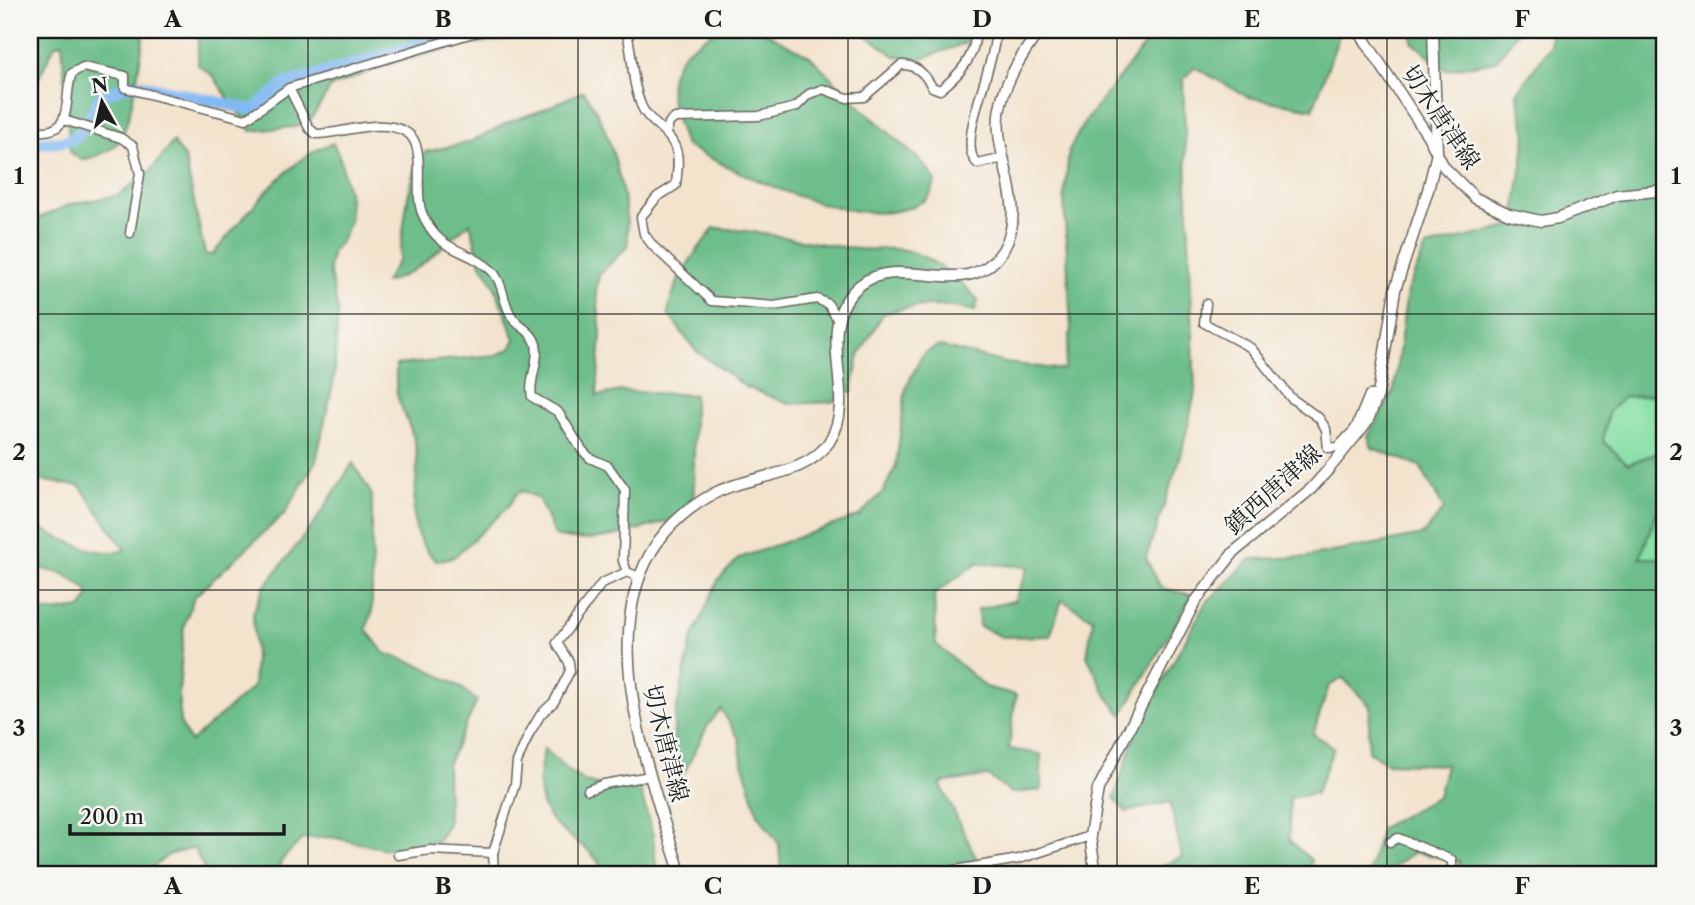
<svg xmlns="http://www.w3.org/2000/svg" width="1695" height="905" viewBox="0 0 1695 905" font-family="'Libre Caslon Text','Noto Serif JP',serif">
  <style>
    .green { fill: #87e0a5; stroke: #527e60; stroke-width: 2 }
    .forest { fill: #6dbe8a; stroke: #446d53; stroke-width: 2 }
    .lines { fill: none; stroke-linecap: round; stroke-linejoin: round }
    .river { stroke: #83b9f2; stroke-width: 12 }
    .minor-casing { stroke: #67625a; stroke-width: 11 }
    .major-casing { stroke: #67625a; stroke-width: 13 }
    .minor { stroke: #fff; stroke-width: 8 }
    .major { stroke: #fff; stroke-width: 10 }
    .grid { fill: none; stroke: #1c1c1c; stroke-width: 2; stroke-opacity: 0.55 }
    .labels { text-anchor: middle; dominant-baseline: central; stroke-width: 5; stroke-linejoin: round; paint-order: stroke }
    .street-label { font-size: 24px; fill: #1c1c1c; stroke: #f6f6f2 }
    .neatline { fill: none; stroke: #1c1c1c; stroke-width: 2.5 }
    .grid-label { font-size: 23px; text-anchor: middle; font-weight: bold; fill: #1c1c1c }
  </style>
  <rect width="100%" height="100%" fill="#f6f6f2"/>
  <filter id="ink" filterUnits="userSpaceOnUse"><feTurbulence type="fractalNoise" baseFrequency=".0143" numOctaves="2"/><feDisplacementMap in="SourceGraphic" scale="14" xChannelSelector="R" yChannelSelector="G"/><feConvolveMatrix kernelMatrix="1 2 1 2 8 2 1 2 1" color-interpolation-filters="sRGB"/></filter>
  <filter id="wash" filterUnits="userSpaceOnUse"><feTurbulence type="fractalNoise" baseFrequency=".00686" numOctaves="4" result="noise"/><feDisplacementMap in="SourceGraphic" scale="28" xChannelSelector="R" yChannelSelector="G"/><feGaussianBlur stdDeviation="1.57" result="paint"/><feColorMatrix in="noise" values="0 0 0 0 0 0 0 0 0 0 0 0 0 0 0 0 0 1.4 0 .05"/><feComposite in="paint" operator="in"/></filter>
  <g filter="url(#wash)">
    <rect width="100%" height="100%" fill="#f3e3cc"/>
    <!-- green -->
    <g class="green">
      <path d="M 1665,394 L 1665,450 L 1628,464 L 1603,442 L 1608,413 L 1623,397 Z"/>
      <path d="M 1665,507 L 1665,558 L 1639,559 L 1657,511 Z"/>
    </g>
    <!-- forest -->
    <g class="forest">
      <path d="M 30,30 L 144,30 C 142,51 131,125 119,141 C 110,153 95,157 81,160 L 70,152 L 62,43 L 55,45 L 30,95 Z"/>
      <path d="M 198,30 L 566,30 L 459,46 L 393,62 L 331,87 L 311,119 L 295,127 L 251,131 L 213,76 L 198,65 Z"/>
      <path d="M 716,30 L 761,30 L 810,56 L 857,104 L 925,165 L 935,180 C 933,197 923,203 908,208 C 849,229 738,173 685,145 C 675,116 660,84 681,57 C 689,46 705,38 716,30 Z"/>
      <path d="M 859,30 L 993,30 L 987,36 L 920,59 L 895,56 Z"/>
      <path d="M 1156,30 L 1341,30 L 1313,109 L 1248,97 L 1194,67 L 1183,80 L 1195,393 L 1182,452 L 1146,558 L 1161,588 L 1192,595 L 1122,715 L 1107,696 L 1087,656 L 1093,619 L 1062,600 L 1050,636 L 1002,637 L 979,626 L 978,609 L 1014,601 L 1029,567 L 977,563 L 934,594 L 936,644 L 986,687 L 1016,695 L 1009,749 L 1041,754 L 1041,790 L 1011,793 L 988,776 L 940,783 L 982,870 L 1018,864 L 1021,875 L 781,875 L 779,844 L 758,814 L 742,761 L 739,739 L 721,709 L 708,725 L 684,773 L 675,774 L 672,758 L 675,716 L 692,639 L 718,580 L 739,558 L 859,516 L 883,492 L 896,466 L 906,387 L 923,354 L 938,346 L 1006,363 L 1064,370 L 1071,329 L 1064,200 L 1069,150 L 1084,123 Z"/>
      <path d="M 1412,30 L 1519,30 L 1496,61 L 1446,70 L 1412,42 Z"/>
      <path d="M 1551,30 L 1665,30 L 1665,394 L 1623,397 L 1608,413 L 1603,441 L 1628,464 L 1665,450 L 1665,507 L 1657,512 L 1640,558 L 1665,558 L 1665,875 L 1460,875 L 1459,861 L 1414,852 L 1391,869 L 1390,875 L 1368,875 L 1381,828 L 1438,796 L 1446,765 L 1387,763 L 1368,751 L 1370,706 L 1343,678 L 1329,686 L 1313,734 L 1334,748 L 1316,793 L 1290,798 L 1289,840 L 1311,860 L 1309,875 L 1149,875 L 1147,872 L 1182,857 L 1170,802 L 1126,812 L 1114,798 L 1139,724 L 1205,604 L 1251,559 L 1306,557 L 1423,535 L 1444,509 L 1420,466 L 1372,448 L 1368,436 L 1394,390 L 1407,291 L 1426,247 L 1513,226 L 1526,136 L 1517,93 L 1550,46 Z"/>
      <path d="M 583,91 C 612,126 628,202 628,246 L 599,275 L 596,289 L 601,334 L 597,396 L 620,391 L 694,395 L 694,493 L 687,516 C 647,526 596,548 555,536 L 538,498 L 523,491 L 516,494 L 508,507 L 454,557 L 436,561 C 395,521 425,489 415,443 C 412,428 403,413 398,398 C 395,388 396,376 396,365 L 496,355 L 510,349 L 515,339 L 493,283 L 481,264 L 470,223 C 442,244 421,274 385,282 L 399,259 L 408,196 L 416,167 L 425,152 L 470,142 L 511,121 L 540,111 Z"/>
      <path d="M 173,142 L 185,159 L 205,254 L 212,255 C 243,219 288,157 333,143 L 340,158 L 349,196 L 350,220 L 342,240 L 332,252 L 329,269 L 338,311 L 334,379 L 316,461 L 285,513 L 194,597 L 184,626 L 179,693 L 180,722 L 190,742 L 253,687 L 255,656 L 253,613 L 264,587 L 315,522 L 353,463 L 372,495 L 372,613 L 366,629 L 384,653 L 422,666 L 459,686 L 477,701 L 447,765 L 448,823 L 437,842 L 400,852 L 331,837 L 302,839 L 282,860 L 276,875 L 207,875 L 194,848 L 168,855 L 144,875 L 30,875 L 30,609 L 52,612 L 82,608 L 88,598 L 87,590 L 64,574 L 30,566 L 30,522 C 53,536 99,559 125,550 L 80,486 L 30,479 L 30,222 L 71,204 L 119,195 L 151,170 Z"/>
      <path d="M 714,228 C 763,230 810,244 859,249 C 875,251 893,246 908,251 C 937,260 958,278 978,300 L 975,311 C 944,304 914,303 883,314 L 859,355 L 852,391 L 832,402 L 789,404 L 746,387 L 695,350 L 668,314 C 672,281 694,254 714,228 Z"/>
      <path d="M 544,749 C 586,786 582,787 639,786 L 653,836 L 657,875 L 604,875 C 599,859 591,852 577,842 C 537,814 534,796 544,749 Z"/>
    </g>
    <g class="lines">
      <!-- river -->
      <path class="river" d="M 30,142 C 79,145 79,140 101,96 L 127,85 L 142,85 L 253,110 L 285,84 L 471,30"/>
    </g>
  </g>
  <g filter="url(#ink)">
    <g class="lines">
      <defs>
        <g id="minor">
          <path d="M 626,30 C 634,55 630,78 641,105 C 648,123 668,129 675,147 C 680,158 677,173 676,185 L 657,197 L 641,217 L 644,234 L 653,246 L 712,301 L 774,306 L 817,299 L 828,304 L 837,319"/>
          <path d="M 995,30 C 999,59 953,145 978,164 L 1004,158"/>
          <path d="M 289,88 L 309,128 L 316,134 C 343,134 380,117 406,132 C 428,144 413,192 422,213 C 439,254 465,247 490,269 C 504,281 502,302 512,317 C 519,328 532,330 536,344 C 540,362 528,380 532,397 L 558,412 L 582,450 L 590,458 L 608,466 L 625,490 L 623,561 L 627,572 L 639,577"/>
          <path d="M 64,120 L 121,138 L 133,146 L 140,174 L 130,233"/>
          <path d="M 30,130 C 77,139 62,99 72,73 L 83,67 L 125,76 L 125,88 L 246,119 L 289,88 L 483,30"/>
          <path d="M 666,134 L 669,123 L 675,118 L 759,116 L 796,107 L 809,94 L 823,89 L 847,98 L 864,97 L 901,65 C 916,64 925,74 932,87 L 940,90 C 959,75 977,56 975,30"/>
          <path d="M 1206,304 L 1204,323 L 1251,348 L 1291,398 L 1319,418 L 1326,429 L 1328,448 L 1338,447 L 1355,429 L 1369,395 L 1378,395"/>
          <path d="M 588,790 L 604,784 L 650,776"/>
          <path d="M 1390,842 L 1398,838 L 1452,860 L 1452,875"/>
          <path d="M 398,855 L 430,850 L 493,853"/>
          <path d="M 494,875 L 493,853 L 515,784 L 517,762 L 529,734 L 541,714 L 554,702 L 570,671 L 569,662 L 557,643 L 602,583 L 627,572"/>
          <path d="M 945,875 L 955,870 L 1019,859 L 1090,836"/>
        </g>
        <g id="major">
          <path d="M 1358,30 L 1428,136 L 1444,167 L 1475,198 L 1509,214 L 1541,221 L 1558,218 L 1617,195 L 1665,190"/>
          <path d="M 681,875 C 644,757 569,570 715,493 C 751,474 805,478 829,442 C 861,393 809,328 860,285 C 902,251 968,305 1003,250 C 1031,204 988,151 1001,103 C 1007,77 1025,50 1040,30"/>
          <path d="M 1096,875 L 1090,836 L 1098,789 L 1195,602 L 1234,552 L 1311,489 L 1328,470 L 1367,422 L 1378,395 L 1395,290 L 1428,190 L 1437,153 L 1433,30"/>
        </g>
      </defs>
      <!-- minor casing -->
      <use href="#minor" class="minor-casing"/>
      <!-- major casing -->
      <use href="#major" class="major-casing"/>
      <!-- minor -->
      <use href="#minor" class="minor"/>
      <!-- major -->
      <use href="#major" class="major"/>
    </g>
  </g>
  <!-- grid -->
  <path class="grid" d="M 308,30 L 308,875M 578,30 L 578,875M 848,30 L 848,875M 1117,30 L 1117,875M 1387,30 L 1387,875M 30,314 L 1665,314M 30,590 L 1665,590"/>
  <g class="labels">
    <!-- street labels -->
    <g class="street-label">
      <text transform="translate(1441 117) rotate(56)">切木唐津線</text>
      <text transform="translate(1273 489) rotate(-42)">鎮西唐津線</text>
      <text transform="translate(666 743) rotate(76)">切木唐津線</text>
    </g>
  </g>
  <!-- margin -->
  <rect width="1695" height="905" fill="none" stroke="#f6f6f2" stroke-width="77"/>
  <!-- north arrow -->
  <g transform="translate(102 102) rotate(352)" stroke="#f6f6f2" stroke-width="5" paint-order="stroke">
  <path d="M0-5L12 26L0 18L-12 26Z" fill="#1c1c1c"/>
  <text y="-10" font-size="19" font-weight="bold" text-anchor="middle" fill="#1c1c1c">N</text>
  </g>
  <!-- scale -->
  <path d="M70 824v10h214v-10" fill="none" stroke="#1c1c1c" stroke-width="3.5"/>
  <text x="80" y="824" font-size="21" fill="#1c1c1c" stroke="#f6f6f2" stroke-width="5" paint-order="stroke">200 m</text>
  <rect x="38" y="38" width="1618" height="828" class="neatline"/>
  <g class="grid-label">
    <text x="173" y="27">A</text>
    <text x="443" y="27">B</text>
    <text x="713" y="27">C</text>
    <text x="982" y="27">D</text>
    <text x="1252" y="27">E</text>
    <text x="1522" y="27">F</text>
    <text x="19" y="184">1</text>
    <text x="1676" y="184">1</text>
    <text x="19" y="460">2</text>
    <text x="1676" y="460">2</text>
    <text x="19" y="736">3</text>
    <text x="1676" y="736">3</text>
    <text x="173" y="894">A</text>
    <text x="443" y="894">B</text>
    <text x="713" y="894">C</text>
    <text x="982" y="894">D</text>
    <text x="1252" y="894">E</text>
    <text x="1522" y="894">F</text>
  </g>
</svg>
